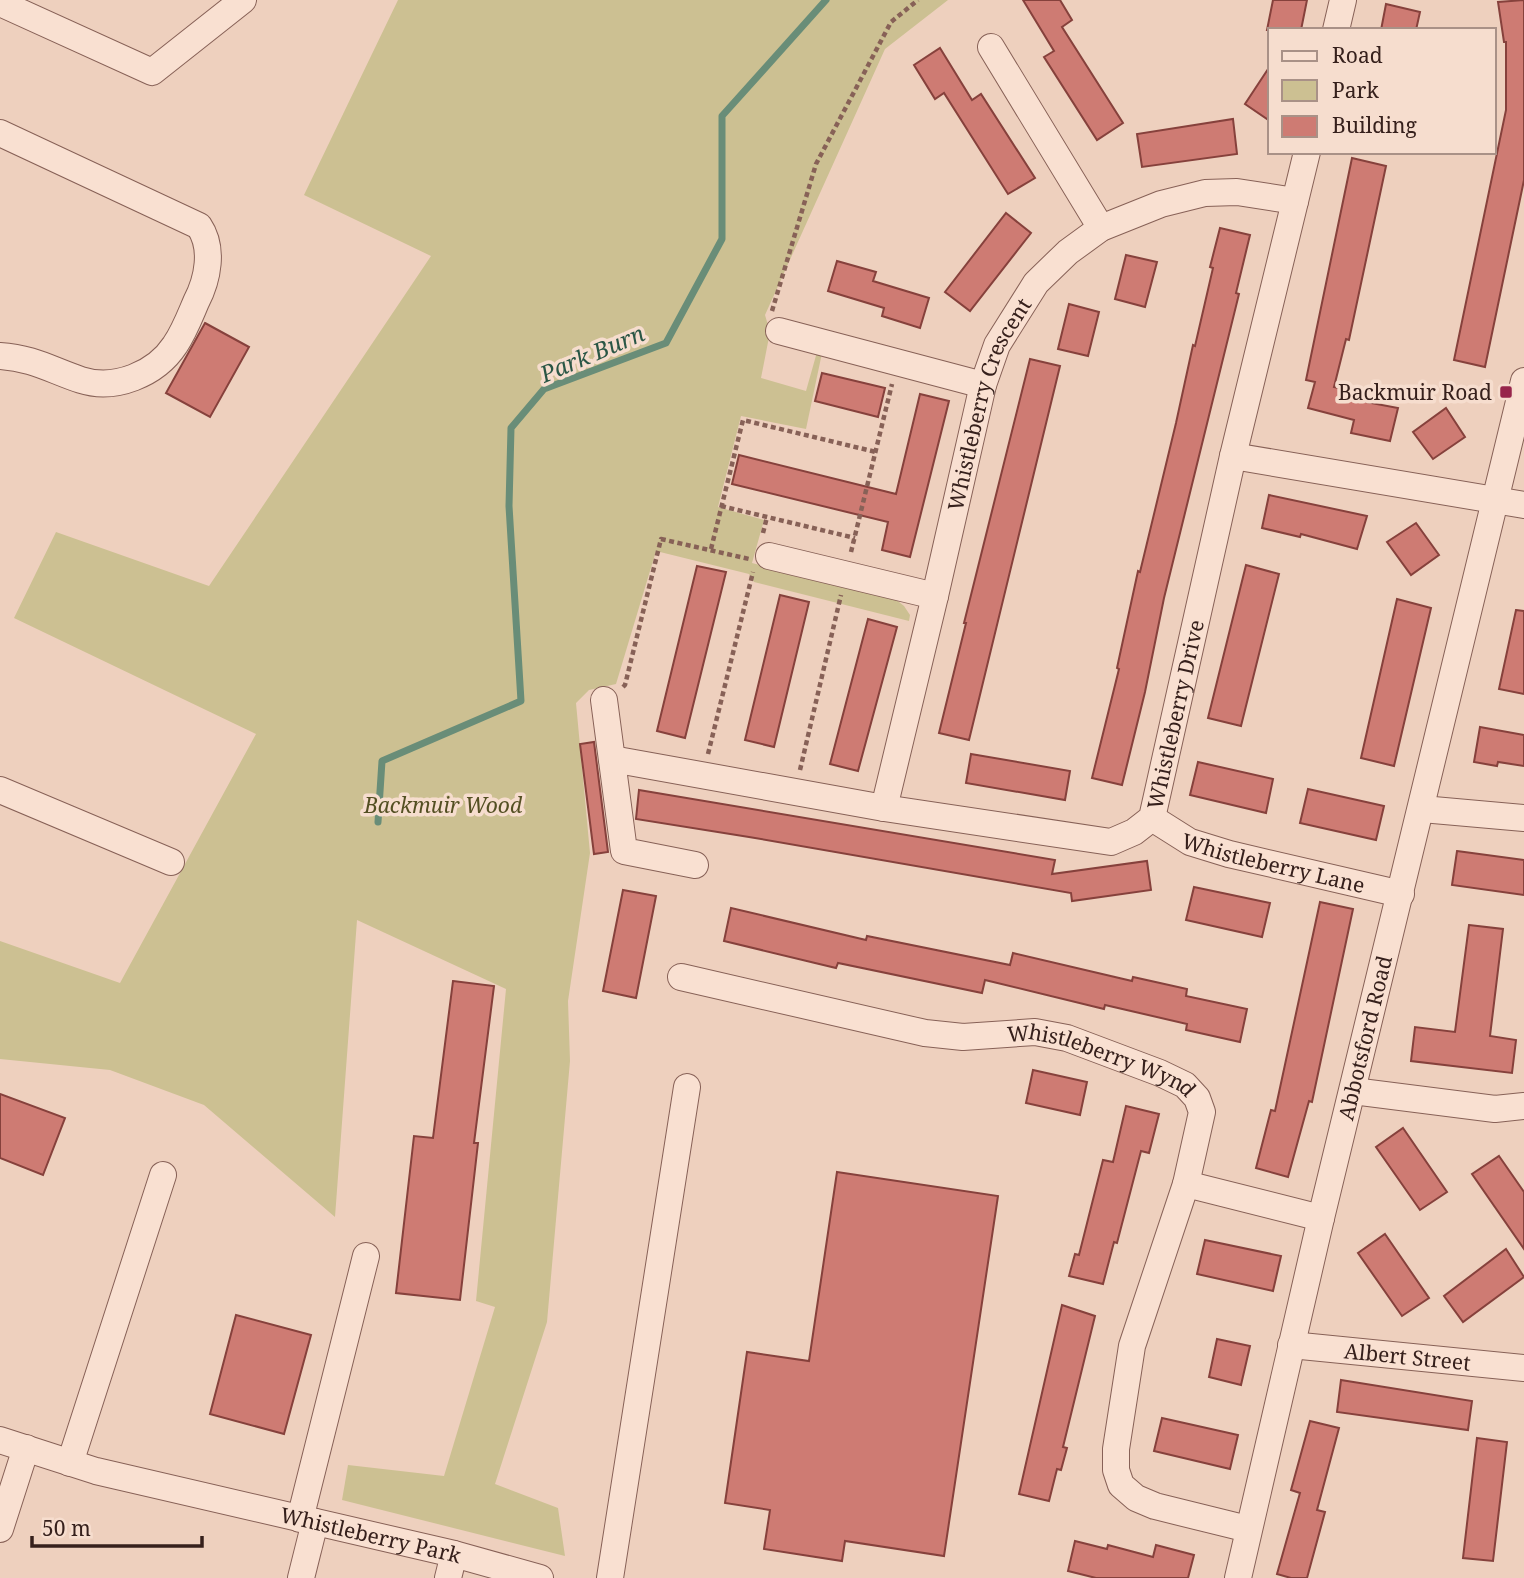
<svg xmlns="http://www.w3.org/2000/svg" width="1524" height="1578" viewBox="0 0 1524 1578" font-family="'Noto Serif',serif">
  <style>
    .green { fill: #ccc092 }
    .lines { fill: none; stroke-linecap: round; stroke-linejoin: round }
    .stream { stroke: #698d78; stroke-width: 7 }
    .building { fill: #ce7b73; stroke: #86413c; stroke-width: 2 }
    .minor-casing { stroke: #876157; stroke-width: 28 }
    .path { stroke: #876157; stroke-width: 4.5; stroke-dasharray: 5 3.5; stroke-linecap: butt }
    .minor { stroke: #f9e0d1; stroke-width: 26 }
    .poi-dot { fill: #97254b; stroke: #f6ddce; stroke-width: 2.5 }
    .labels { text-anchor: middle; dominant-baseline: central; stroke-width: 7; stroke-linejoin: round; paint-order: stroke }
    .poi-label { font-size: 21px; fill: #36201c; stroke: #f6ddce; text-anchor: end }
    .street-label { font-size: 21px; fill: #36201c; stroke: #f6ddce }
    .park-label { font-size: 21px; font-style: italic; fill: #534f22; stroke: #f6ddce }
    .water-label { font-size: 23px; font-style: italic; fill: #2a5645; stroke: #f6ddce }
  </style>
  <rect width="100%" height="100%" fill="#eed0be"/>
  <!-- green -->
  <path class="green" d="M 398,0 L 948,0 L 885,49 L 765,315 L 770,332 L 761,378 L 806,391 L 817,352 L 822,353 L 806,429 L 741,416 L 718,507 L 764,520 L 752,563 L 894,598 L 904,606 L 910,615 L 909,621 L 754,582 L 749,574 L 656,551 L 616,684 L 589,690 L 576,703 L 590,853 L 568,1001 L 570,1061 L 547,1322 L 495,1484 L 558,1508 L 565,1556 L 342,1500 L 348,1465 L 444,1476 L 495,1307 L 476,1301 L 506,989 L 357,920 L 335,1217 L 204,1105 L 110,1070 L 0,1059 L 0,941 L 120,983 L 256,734 L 14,618 L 56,532 L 209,586 L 431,256 L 304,195 Z"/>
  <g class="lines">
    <!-- stream -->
    <path class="stream" d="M 378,822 L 382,761 L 521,701 L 509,506 L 511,428 L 544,389 L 666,343 L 722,239 L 722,116 L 826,0"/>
  </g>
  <!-- building -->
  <g class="building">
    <path d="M 1023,0 L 1060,0 L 1072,20 L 1062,27 L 1123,123 L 1097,140 L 1044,57 L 1054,51 Z"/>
    <path d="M 1273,0 L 1307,0 L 1301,30 L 1267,30 Z"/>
    <path d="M 1524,0 L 1524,180 L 1485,367 L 1454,360 L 1506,110 L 1506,42 L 1504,42 L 1498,2 Z"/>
    <path d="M 1386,4 L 1420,12 L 1416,30 L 1381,30 Z"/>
    <path d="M 940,48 L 972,100 L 981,94 L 1035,178 L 1008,194 L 944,93 L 935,99 L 914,65 Z"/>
    <path d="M 1270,66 L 1270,121 L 1245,104 Z"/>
    <path d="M 1233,119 L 1237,154 L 1142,167 L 1137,134 Z"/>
    <path d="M 1352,158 L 1386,166 L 1349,340 L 1346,339 L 1334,387 L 1352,391 L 1350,399 L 1398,408 L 1390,441 L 1351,433 L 1354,420 L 1308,408 L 1315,382 L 1306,380 Z"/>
    <path d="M 1006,213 L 1031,233 L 970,311 L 945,292 Z"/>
    <path d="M 1220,228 L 1250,235 L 1236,293 L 1239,294 L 1164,598 L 1145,692 L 1122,785 L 1092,778 L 1119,669 L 1117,668 L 1138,571 L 1140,572 L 1176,423 L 1193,345 L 1195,346 L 1213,268 L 1210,267 Z"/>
    <path d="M 1126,255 L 1157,262 L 1145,307 L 1115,299 Z"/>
    <path d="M 837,261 L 876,272 L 873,281 L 929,298 L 920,328 L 882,316 L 884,308 L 828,291 Z"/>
    <path d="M 1069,304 L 1099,312 L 1088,356 L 1058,349 Z"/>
    <path d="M 205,323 L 249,347 L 210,417 L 166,393 Z"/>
    <path d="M 1030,359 L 1060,366 L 969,740 L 939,733 L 966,623 L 964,623 Z"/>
    <path d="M 822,373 L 885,388 L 878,417 L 815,401 Z"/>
    <path d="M 920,394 L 949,401 L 910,557 L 882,550 L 888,522 L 732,484 L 739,455 L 896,494 Z"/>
    <path d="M 1446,408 L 1465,437 L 1433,459 L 1413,432 Z"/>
    <path d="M 1269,495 L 1367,516 L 1357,549 L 1301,534 L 1300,537 L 1262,528 Z"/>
    <path d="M 1416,523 L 1439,555 L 1411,575 L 1387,542 Z"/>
    <path d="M 1246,565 L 1279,574 L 1241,726 L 1208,718 Z"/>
    <path d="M 697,566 L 726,572 L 685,738 L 657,731 Z"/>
    <path d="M 780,595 L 809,602 L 774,747 L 745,740 Z"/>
    <path d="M 1397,599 L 1431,608 L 1394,766 L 1361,758 Z"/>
    <path d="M 1516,610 L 1524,611 L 1524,694 L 1499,689 Z"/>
    <path d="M 868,619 L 897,627 L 858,771 L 830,764 Z"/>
    <path d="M 1480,727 L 1524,735 L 1524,766 L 1498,762 L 1497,766 L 1474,762 Z"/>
    <path d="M 594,742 L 608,852 L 594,854 L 580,744 Z"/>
    <path d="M 971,754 L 1070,771 L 1065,800 L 966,783 Z"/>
    <path d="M 1198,762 L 1273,779 L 1266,813 L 1190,795 Z"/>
    <path d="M 1308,789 L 1384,806 L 1376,840 L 1300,823 Z"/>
    <path d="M 639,790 L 1055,860 L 1052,874 L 1147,861 L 1151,890 L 1072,901 L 1071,893 L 749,837 L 636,819 Z"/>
    <path d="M 1457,851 L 1524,860 L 1524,895 L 1452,885 Z"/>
    <path d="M 1194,887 L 1270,903 L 1262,937 L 1186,920 Z"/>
    <path d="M 623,890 L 656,896 L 636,998 L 603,991 Z"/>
    <path d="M 1320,902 L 1353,909 L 1312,1102 L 1309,1101 L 1288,1177 L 1256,1168 L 1271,1110 L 1275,1111 Z"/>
    <path d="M 731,908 L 866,940 L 867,936 L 1010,965 L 1013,953 L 1132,981 L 1133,977 L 1187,989 L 1186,996 L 1247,1009 L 1240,1042 L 1186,1030 L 1187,1024 L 1105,1005 L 1104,1009 L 985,980 L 982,993 L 838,963 L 836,968 L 724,941 Z"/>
    <path d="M 1469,925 L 1503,929 L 1490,1036 L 1516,1040 L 1512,1073 L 1411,1061 L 1415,1027 L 1455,1032 Z"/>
    <path d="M 453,981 L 494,986 L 474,1143 L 478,1143 L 460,1300 L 396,1293 L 414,1136 L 433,1138 Z"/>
    <path d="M 1033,1070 L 1087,1082 L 1080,1115 L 1026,1103 Z"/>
    <path d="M 0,1094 L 65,1118 L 43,1175 L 0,1158 Z"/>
    <path d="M 1126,1106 L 1159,1114 L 1149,1153 L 1141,1151 L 1117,1243 L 1114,1242 L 1103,1284 L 1069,1276 L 1075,1254 L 1079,1255 L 1103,1160 L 1113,1162 Z"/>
    <path d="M 1403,1128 L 1447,1192 L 1420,1210 L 1376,1147 Z"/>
    <path d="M 1499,1156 L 1524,1192 L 1524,1249 L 1472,1174 Z"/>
    <path d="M 837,1172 L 998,1196 L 944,1556 L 845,1541 L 842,1561 L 764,1549 L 770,1510 L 725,1503 L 747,1352 L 809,1361 Z"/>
    <path d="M 1385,1234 L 1429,1298 L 1402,1316 L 1358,1253 Z"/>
    <path d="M 1205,1240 L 1281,1256 L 1273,1291 L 1197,1274 Z"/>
    <path d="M 1506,1249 L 1524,1277 L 1463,1322 L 1444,1296 Z"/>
    <path d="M 1062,1305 L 1095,1316 L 1063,1447 L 1067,1448 L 1061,1470 L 1057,1469 L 1049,1501 L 1019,1494 Z"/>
    <path d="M 236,1315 L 311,1335 L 284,1434 L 210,1414 Z"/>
    <path d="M 1217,1339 L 1250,1346 L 1241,1385 L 1209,1377 Z"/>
    <path d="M 1341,1380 L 1472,1401 L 1468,1430 L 1337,1412 Z"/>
    <path d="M 1162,1418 L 1238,1435 L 1230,1469 L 1154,1451 Z"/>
    <path d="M 1310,1421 L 1339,1428 L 1317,1510 L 1325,1512 L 1307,1578 L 1291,1578 L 1277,1574 L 1300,1493 L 1291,1490 Z"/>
    <path d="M 1477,1438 L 1507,1442 L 1493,1561 L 1463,1558 Z"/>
    <path d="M 1075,1541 L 1107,1549 L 1108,1545 L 1153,1557 L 1156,1545 L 1194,1555 L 1188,1578 L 1096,1578 L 1068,1571 Z"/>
  </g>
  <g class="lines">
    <defs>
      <g id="minor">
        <path d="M 0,3 L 152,72 L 243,0"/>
        <path d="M 1336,30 L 1343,0"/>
        <path d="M 991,47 L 1101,228"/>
        <path d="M 0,133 L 199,226 C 214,248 208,279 196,302 C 190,316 184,332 175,345 C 156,374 115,391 81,380 C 51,370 33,358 0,356"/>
        <path d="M 779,331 L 983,385"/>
        <path d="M 1233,456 L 1524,505"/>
        <path d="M 769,556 L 935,596"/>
        <path d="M 604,700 L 624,851 L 695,865"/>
        <path id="s1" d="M 612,759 L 884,808 L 1111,842 L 1134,832 L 1152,818 L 1233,456 L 1307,152"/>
        <path d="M 0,790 L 171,862"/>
        <path id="s2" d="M 884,808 L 935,596 L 983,385 L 997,345 L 1036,283 L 1068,252 L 1101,228 L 1161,204 L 1205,193 L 1237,192 L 1295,201"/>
        <path d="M 1422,809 L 1524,818"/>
        <path id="s3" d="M 1152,818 L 1190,842 L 1229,854 L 1401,894"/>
        <path id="s4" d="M 681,977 L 925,1033 L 963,1037 L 1035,1032 L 1067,1038 L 1160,1073 L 1185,1085 L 1197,1098 L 1202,1112 L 1186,1184 L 1132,1346 L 1116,1449 L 1116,1470 L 1121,1485 L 1136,1498 L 1155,1506 L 1248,1529"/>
        <path d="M 1353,1091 L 1495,1109 L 1524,1106"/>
        <path d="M 1186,1184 L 1321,1218"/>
        <path id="s5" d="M 1291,1345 L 1524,1368"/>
        <path id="s6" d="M 0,1440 L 96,1471 L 454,1554 L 540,1578"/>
        <path d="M 70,1463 L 163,1175"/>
        <path d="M 300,1519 L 366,1256"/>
        <path d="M 0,1529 L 26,1448"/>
        <path d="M 301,1578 L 315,1522"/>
        <path d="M 448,1578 L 454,1554"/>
        <path d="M 610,1578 L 687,1087"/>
        <path id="s7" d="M 1238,1578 L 1321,1218 L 1524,381"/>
      </g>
    </defs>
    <!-- minor casing -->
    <use href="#minor" class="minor-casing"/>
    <!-- path -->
    <g class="path">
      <path d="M 772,311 L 816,164 L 891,22 L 918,0"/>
      <path d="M 721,506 L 855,538"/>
      <path d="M 763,533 L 767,517"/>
      <path d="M 711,549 L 743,420 L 876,452"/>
      <path d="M 851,552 L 892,384"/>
      <path d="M 623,687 L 625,685 L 661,539 L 749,559"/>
      <path d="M 708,754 L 753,572"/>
      <path d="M 800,770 L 841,595"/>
    </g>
    <!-- minor -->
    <use href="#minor" class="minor"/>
  </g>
  <!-- markers -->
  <rect class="poi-dot" x="1499" y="385" width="14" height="14" rx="3.5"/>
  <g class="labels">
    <!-- poi labels -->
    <g class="poi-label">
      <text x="1492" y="392">Backmuir Road</text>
    </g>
    <!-- street labels -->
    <g class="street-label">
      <text stroke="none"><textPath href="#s2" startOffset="418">Whistleberry Crescent</textPath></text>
      <text stroke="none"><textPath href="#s1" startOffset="660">Whistleberry Drive</textPath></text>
      <text stroke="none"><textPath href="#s3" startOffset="131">Whistleberry Lane</textPath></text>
      <text stroke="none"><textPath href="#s7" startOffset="555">Abbotsford Road</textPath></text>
      <text stroke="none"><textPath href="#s4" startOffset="432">Whistleberry Wynd</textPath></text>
      <text stroke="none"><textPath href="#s5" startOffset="117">Albert Street</textPath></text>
      <text stroke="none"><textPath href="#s6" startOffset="383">Whistleberry Park</textPath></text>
    </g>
    <!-- park labels -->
    <g class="park-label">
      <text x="443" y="805">Backmuir Wood</text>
    </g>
    <!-- water labels -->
    <g class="water-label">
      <text transform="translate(592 353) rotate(-23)">Park Burn</text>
    </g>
  </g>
  <!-- legend -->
  <rect x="1268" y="28" width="228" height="126" fill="#f6ddce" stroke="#a99187" stroke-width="2"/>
  <rect x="1282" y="51" width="35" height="10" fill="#f9e0d1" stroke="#a99187" stroke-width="2"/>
  <text x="1332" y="63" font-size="21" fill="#36201c">Road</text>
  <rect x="1282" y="80" width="35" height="21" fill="#ccc092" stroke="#a99187" stroke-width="2"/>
  <text x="1332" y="98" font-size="21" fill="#36201c">Park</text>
  <rect x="1282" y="116" width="35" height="21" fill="#ce7b73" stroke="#a99187" stroke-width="2"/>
  <text x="1332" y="133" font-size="21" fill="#36201c">Building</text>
  <!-- scale -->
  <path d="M32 1536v10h170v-10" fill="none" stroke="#36201c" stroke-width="3.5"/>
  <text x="42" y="1536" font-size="21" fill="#36201c" stroke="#f6ddce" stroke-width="5" paint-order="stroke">50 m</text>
</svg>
